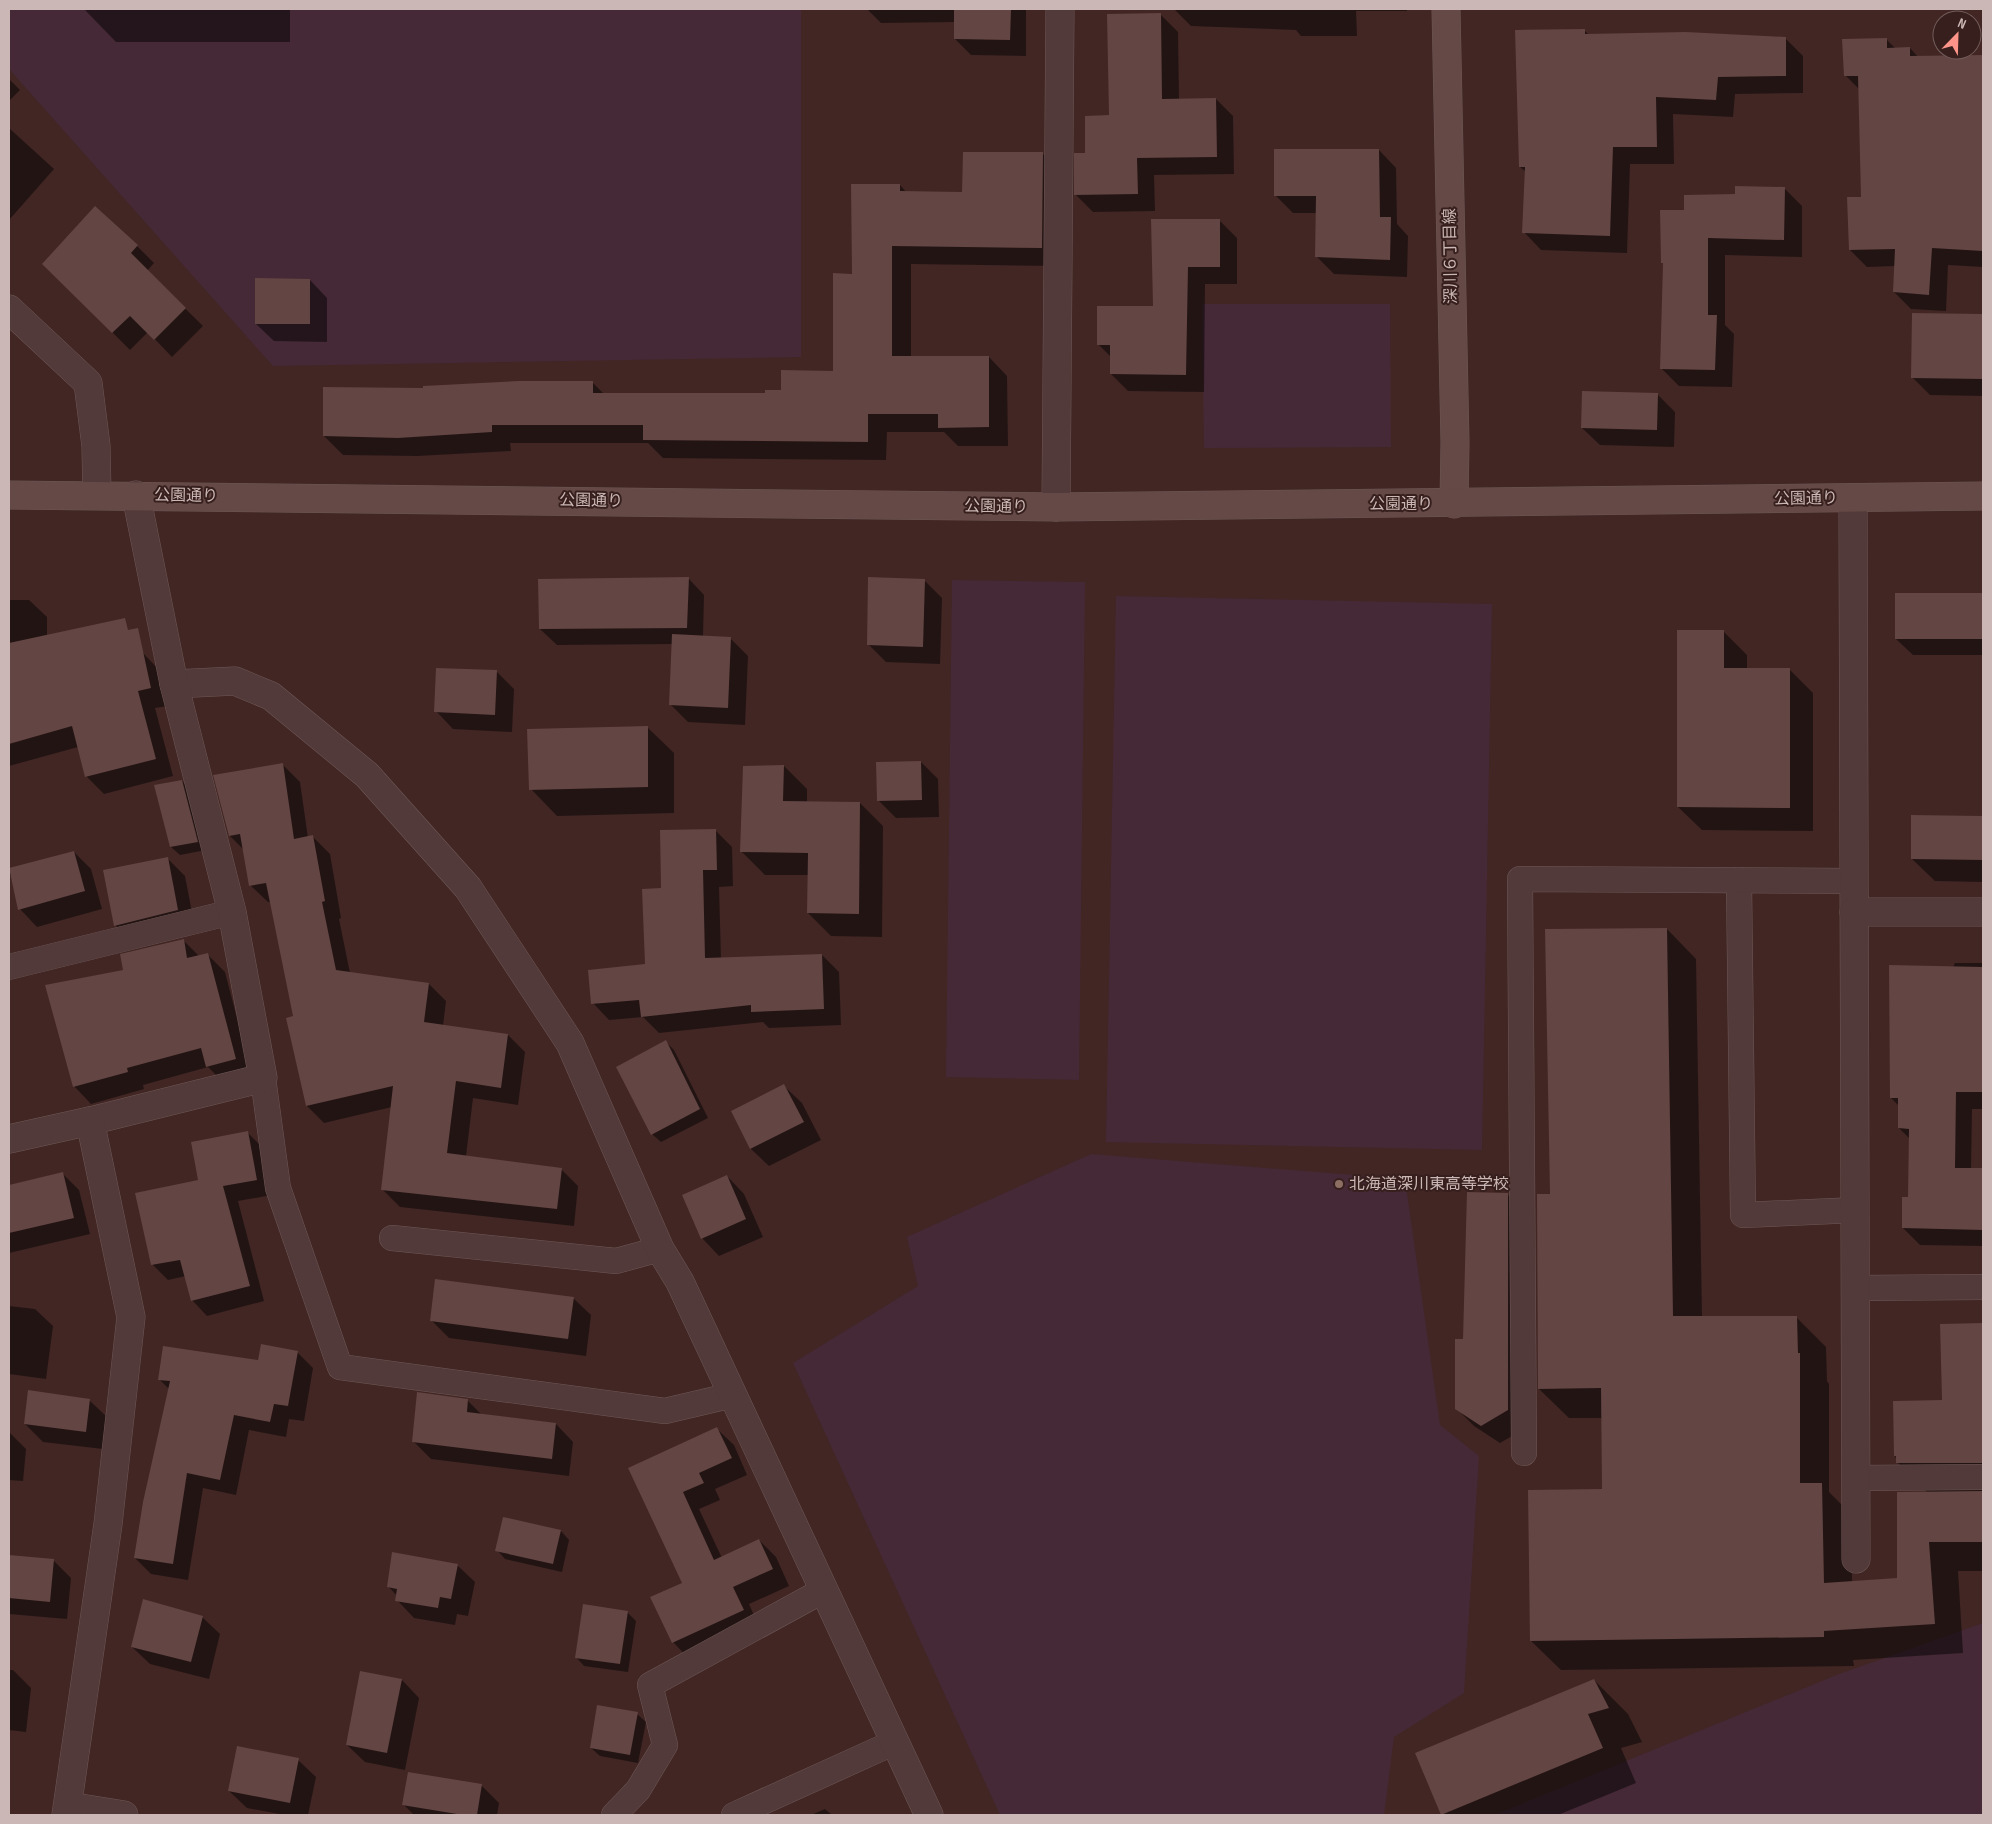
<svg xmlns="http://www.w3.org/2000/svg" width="1992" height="1824" viewBox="0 0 1992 1824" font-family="'Sofia Sans Condensed','Noto Sans JP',sans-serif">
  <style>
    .green { fill: #452936 }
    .shadow { fill: #0007 }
    .building { fill: #634543 }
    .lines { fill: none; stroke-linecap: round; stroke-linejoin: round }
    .lane-casing { stroke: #6e5856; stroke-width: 26 }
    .street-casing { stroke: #6e5856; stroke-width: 29 }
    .secondary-casing { stroke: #6e5856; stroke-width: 29 }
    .lane { stroke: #513a39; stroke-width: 25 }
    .street { stroke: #513a39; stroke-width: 28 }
    .secondary { stroke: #644946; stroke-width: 28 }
    .education-dot { fill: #8d6e63; stroke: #361f1d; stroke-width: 2 }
    .labels { text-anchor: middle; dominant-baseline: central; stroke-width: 4; stroke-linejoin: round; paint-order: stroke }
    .street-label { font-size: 16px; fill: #cbb7b5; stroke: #361f1d }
    .poi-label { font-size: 16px; fill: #cbb7b5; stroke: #361f1d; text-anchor: start }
  </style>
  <rect width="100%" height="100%" fill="#412624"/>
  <!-- green -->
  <g class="green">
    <path d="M 9,9 L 801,9 L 801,357 L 273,366 L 9,69 Z"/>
    <path d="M 1202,304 L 1390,304 L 1391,447 L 1204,448 Z"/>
    <path d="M 952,580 L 1085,582 L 1079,1080 L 946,1077 Z"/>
    <path d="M 1116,596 L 1492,604 L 1482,1150 L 1106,1142 Z"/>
    <path d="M 1091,1154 L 1405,1179 L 1440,1425 L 1479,1456 L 1464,1693 L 1394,1737 L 1384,1815 L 1000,1815 L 793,1363 L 918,1286 L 907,1237 Z"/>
    <path d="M 1983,1623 L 1983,1815 L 1494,1815 L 1839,1674 Z"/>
  </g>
  <!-- shadow -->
  <g class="shadow">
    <path d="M 84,9 L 290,9 L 290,42 L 116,42 Z"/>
    <path d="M 867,9 L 1026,9 L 1026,56 L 971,55 L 955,39 L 955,22 L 881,23 Z"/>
    <path d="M 1174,9 L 1407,9 L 1407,11 L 1356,11 L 1357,36 L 1301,36 L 1296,30 L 1191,26 Z"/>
    <path d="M 1160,14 L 1178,32 L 1179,100 L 1216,99 L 1233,116 L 1234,174 L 1154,175 L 1155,211 L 1093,212 L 1075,194 L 1087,154 L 1110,117 Z"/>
    <path d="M 1584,30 L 1589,35 L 1786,39 L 1803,56 L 1803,93 L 1735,94 L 1733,117 L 1673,114 L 1674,164 L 1630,164 L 1627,253 L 1541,250 L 1524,232 L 1526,172 L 1520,167 Z"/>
    <path d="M 1886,39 L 1896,49 L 1910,48 L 1918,57 L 1983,57 L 1983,267 L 1948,265 L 1946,311 L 1911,309 L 1894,292 L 1895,266 L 1867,267 L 1850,250 L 1862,198 L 1860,90 L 1845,75 Z"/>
    <path d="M 9,79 L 20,90 L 9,101 Z"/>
    <path d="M 9,128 L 54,169 L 9,220 Z"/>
    <path d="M 1379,150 L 1396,168 L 1397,224 L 1408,236 L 1407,277 L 1334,274 L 1316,256 L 1317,213 L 1293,213 L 1276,196 Z"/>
    <path d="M 1043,154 L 1062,173 L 1061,266 L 911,264 L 911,357 L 989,357 L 1007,376 L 1008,446 L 958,446 L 944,432 L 887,432 L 886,460 L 663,458 L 648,443 L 510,443 L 511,451 L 417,456 L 343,455 L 324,436 L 425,389 L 592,382 L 604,394 L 766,394 L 782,391 L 834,372 L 853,275 L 900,185 L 907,193 L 963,194 Z"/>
    <path d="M 1784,188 L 1802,206 L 1802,257 L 1725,255 L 1725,325 L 1734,334 L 1732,387 L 1679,386 L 1661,368 L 1664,264 L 1662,262 L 1685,212 L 1736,196 Z"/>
    <path d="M 1219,220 L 1237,238 L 1237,284 L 1205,284 L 1204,392 L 1128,391 L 1111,374 L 1111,357 L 1098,344 L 1154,307 Z"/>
    <path d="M 137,246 L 154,263 L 147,271 L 203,326 L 172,357 L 148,332 L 130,350 L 44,264 Z"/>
    <path d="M 310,280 L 327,298 L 327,342 L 274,341 L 256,324 Z"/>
    <path d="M 1913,314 L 1983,315 L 1983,396 L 1930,395 L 1912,377 Z"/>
    <path d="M 1657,394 L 1675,412 L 1674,447 L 1600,445 L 1582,428 Z"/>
    <path d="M 688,578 L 704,595 L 703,637 L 730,638 L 748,656 L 745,725 L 688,722 L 671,705 L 673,644 L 557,645 L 540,629 Z"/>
    <path d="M 924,580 L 942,598 L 940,664 L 886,662 L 868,644 Z"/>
    <path d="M 1896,594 L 1983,594 L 1983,655 L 1913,655 L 1896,639 Z"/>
    <path d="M 9,600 L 29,600 L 47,617 L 47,664 L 9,664 Z"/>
    <path d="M 1723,631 L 1747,655 L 1747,670 L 1790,670 L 1813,693 L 1813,831 L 1702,830 L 1678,807 Z"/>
    <path d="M 143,653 L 160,671 L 168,706 L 155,708 L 173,776 L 104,794 L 86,776 L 78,747 L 9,766 L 9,692 Z"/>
    <path d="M 496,671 L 514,689 L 512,732 L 453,729 L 436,711 Z"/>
    <path d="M 647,727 L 674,753 L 674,813 L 557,816 L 531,789 Z"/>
    <path d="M 921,762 L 938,779 L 939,817 L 896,818 L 878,800 Z"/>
    <path d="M 283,765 L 300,782 L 308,838 L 313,837 L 330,854 L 341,918 L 339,919 L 350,973 L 429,984 L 446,1001 L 443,1026 L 508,1035 L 525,1052 L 518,1105 L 473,1098 L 466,1156 L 561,1169 L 578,1186 L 574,1226 L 400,1207 L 382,1189 L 392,1107 L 324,1123 L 307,1106 L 287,1019 L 294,1017 L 271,902 L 268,902 L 250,885 L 244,850 L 230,836 L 215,776 Z"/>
    <path d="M 784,766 L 807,789 L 807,802 L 860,803 L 883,826 L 882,937 L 831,936 L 808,913 L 809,875 L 765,875 L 742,852 Z"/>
    <path d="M 182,781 L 190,790 L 206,850 L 180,855 L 171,847 Z"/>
    <path d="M 1912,816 L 1983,817 L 1983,882 L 1935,881 L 1912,859 Z"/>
    <path d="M 715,830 L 732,847 L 733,886 L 719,887 L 721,959 L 822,955 L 839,972 L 841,1025 L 769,1028 L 763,1022 L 659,1033 L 643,1017 L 609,1020 L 593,1003 L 646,965 L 663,889 Z"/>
    <path d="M 74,852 L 91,869 L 102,909 L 37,927 L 20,909 L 9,870 Z"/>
    <path d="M 168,859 L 185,876 L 195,928 L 133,943 L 116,926 Z"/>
    <path d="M 1667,929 L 1696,959 L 1702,1317 L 1796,1317 L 1826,1347 L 1827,1381 L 1829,1384 L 1829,1492 L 1851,1514 L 1852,1582 L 1898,1579 L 1928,1493 L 1898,1463 L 1895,1456 L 1943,1401 L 1941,1326 L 1983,1324 L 1983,1571 L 1958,1571 L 1963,1653 L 1853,1660 L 1854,1666 L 1561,1670 L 1531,1641 L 1604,1490 L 1603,1418 L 1569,1418 L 1539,1389 L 1551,1195 Z"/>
    <path d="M 183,940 L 199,956 L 207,954 L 225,972 L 252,1076 L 224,1083 L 208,1067 L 143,1085 L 144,1089 L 91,1104 L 74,1086 Z"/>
    <path d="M 1955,963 L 1983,963 L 1983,1109 L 1972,1109 L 1971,1169 L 1983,1169 L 1983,1246 L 1920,1245 L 1903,1228 L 1909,1198 L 1910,1139 L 1899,1128 L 1899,1106 L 1891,1098 Z"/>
    <path d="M 666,1042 L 674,1050 L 708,1118 L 661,1142 L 652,1134 Z"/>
    <path d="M 784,1086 L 802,1103 L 821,1140 L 769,1166 L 751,1149 L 732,1111 Z"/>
    <path d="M 248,1133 L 263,1148 L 272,1195 L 238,1201 L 264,1301 L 207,1316 L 192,1300 L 186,1276 L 168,1280 L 153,1265 L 200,1181 Z"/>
    <path d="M 63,1174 L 79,1190 L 90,1234 L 9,1253 L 9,1187 Z"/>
    <path d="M 727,1176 L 744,1194 L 763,1237 L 719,1256 L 702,1238 Z"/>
    <path d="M 1507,1194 L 1525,1212 L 1526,1428 L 1500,1443 L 1474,1426 L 1456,1408 L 1464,1340 Z"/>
    <path d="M 573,1298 L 591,1315 L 586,1356 L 449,1338 L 431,1320 Z"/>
    <path d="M 9,1306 L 35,1309 L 53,1326 L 46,1379 L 9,1374 Z"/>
    <path d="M 297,1352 L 313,1368 L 304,1421 L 289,1419 L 286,1437 L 249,1430 L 236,1495 L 203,1488 L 188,1580 L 151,1574 L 135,1558 L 169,1389 L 159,1379 L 260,1362 Z"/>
    <path d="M 89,1400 L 107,1417 L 103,1449 L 43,1442 L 25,1424 Z"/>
    <path d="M 467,1400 L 482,1415 L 556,1424 L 573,1442 L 569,1476 L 431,1459 L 413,1441 Z"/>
    <path d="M 717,1429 L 734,1445 L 747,1475 L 715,1489 L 720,1500 L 699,1509 L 722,1558 L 759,1540 L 776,1557 L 789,1586 L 749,1604 L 759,1627 L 689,1659 L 673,1642 L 683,1584 L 630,1468 Z"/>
    <path d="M 9,1432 L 26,1449 L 23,1481 L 9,1480 Z"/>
    <path d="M 561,1531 L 569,1540 L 562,1572 L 505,1559 L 497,1550 Z"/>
    <path d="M 9,1556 L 53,1560 L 71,1578 L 67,1619 L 9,1614 Z"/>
    <path d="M 457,1565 L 475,1582 L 468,1616 L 457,1614 L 455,1625 L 414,1618 L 397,1600 L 397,1596 L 388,1586 Z"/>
    <path d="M 627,1612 L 636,1621 L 628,1672 L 584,1666 L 576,1657 Z"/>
    <path d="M 202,1617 L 220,1634 L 209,1679 L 150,1664 L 132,1647 Z"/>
    <path d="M 9,1670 L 13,1670 L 31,1688 L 26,1732 L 9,1730 Z"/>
    <path d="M 402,1680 L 419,1698 L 405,1770 L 365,1762 L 347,1745 Z"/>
    <path d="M 1594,1680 L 1628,1714 L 1642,1742 L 1621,1748 L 1636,1783 L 1558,1815 L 1442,1815 L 1417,1753 Z"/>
    <path d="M 637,1714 L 646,1722 L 638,1763 L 600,1756 L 591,1748 Z"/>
    <path d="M 298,1760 L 316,1777 L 308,1815 L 285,1815 L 247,1808 L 229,1791 Z"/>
    <path d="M 482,1786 L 499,1803 L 497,1815 L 414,1815 L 404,1805 Z"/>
    <path d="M 825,1809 L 832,1815 L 811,1815 Z"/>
  </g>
  <!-- building -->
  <g class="building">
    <path d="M 954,9 L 1011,9 L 1010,40 L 954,39 Z"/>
    <path d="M 1161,13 L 1162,99 L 1216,98 L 1217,157 L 1137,158 L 1138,194 L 1074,195 L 1074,153 L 1085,153 L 1085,116 L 1109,115 L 1107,14 Z"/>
    <path d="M 1585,29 L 1585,34 L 1686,32 L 1786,37 L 1786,76 L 1718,77 L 1716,100 L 1656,97 L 1657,147 L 1613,147 L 1610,236 L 1522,233 L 1525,167 L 1519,167 L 1515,30 Z"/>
    <path d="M 1887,38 L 1887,48 L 1910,47 L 1910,56 L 1983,55 L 1983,251 L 1932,248 L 1929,295 L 1893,292 L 1895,249 L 1849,250 L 1847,197 L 1861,197 L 1858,76 L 1844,76 L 1842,39 Z"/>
    <path d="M 1274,149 L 1379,149 L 1380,217 L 1391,217 L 1390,260 L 1315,257 L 1316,196 L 1274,196 Z"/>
    <path d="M 963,152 L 1043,152 L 1042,248 L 892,246 L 892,356 L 989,356 L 989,427 L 938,428 L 938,414 L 868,414 L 868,442 L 643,440 L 643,425 L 492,425 L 492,432 L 398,438 L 323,436 L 323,387 L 423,388 L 423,386 L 519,381 L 593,381 L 593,393 L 765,393 L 765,390 L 781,390 L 781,370 L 833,371 L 833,273 L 852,274 L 851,184 L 900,184 L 900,191 L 962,192 Z"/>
    <path d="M 1735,186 L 1785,187 L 1784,240 L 1708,238 L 1708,315 L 1717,315 L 1715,370 L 1660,369 L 1663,263 L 1661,263 L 1660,210 L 1684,210 L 1684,195 L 1735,194 Z"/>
    <path d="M 95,206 L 138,245 L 131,253 L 186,308 L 154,340 L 130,316 L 112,333 L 42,264 Z"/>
    <path d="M 1151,219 L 1220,219 L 1220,267 L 1188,267 L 1186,375 L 1110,374 L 1110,345 L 1097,345 L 1097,306 L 1153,306 Z"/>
    <path d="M 255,278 L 310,279 L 310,324 L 255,324 Z"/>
    <path d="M 1912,313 L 1983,314 L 1983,379 L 1911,378 Z"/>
    <path d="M 1582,391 L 1658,393 L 1657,430 L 1581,428 Z"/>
    <path d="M 689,577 L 687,628 L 539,629 L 538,579 Z"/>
    <path d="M 868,577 L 925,579 L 923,647 L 867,645 Z"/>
    <rect x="1895" y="593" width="88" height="46"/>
    <path d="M 125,618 L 128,630 L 138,628 L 151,688 L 138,691 L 156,759 L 85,777 L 72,726 L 9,744 L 9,643 Z"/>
    <path d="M 1677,630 L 1724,630 L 1724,668 L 1790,668 L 1790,808 L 1677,807 Z"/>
    <path d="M 672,634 L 731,637 L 728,708 L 669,705 Z"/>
    <path d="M 436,668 L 497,670 L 495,715 L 434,712 Z"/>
    <path d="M 648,726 L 648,787 L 529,790 L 527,729 Z"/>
    <path d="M 921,761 L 922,800 L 877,801 L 876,762 Z"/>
    <path d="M 283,763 L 294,839 L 313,835 L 325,901 L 322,902 L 336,970 L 429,983 L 424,1022 L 508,1034 L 501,1088 L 456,1081 L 447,1153 L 562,1168 L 557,1209 L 381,1190 L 393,1086 L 306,1106 L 286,1018 L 293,1016 L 266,883 L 249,886 L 240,834 L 229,836 L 213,775 Z"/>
    <path d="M 784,765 L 783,801 L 860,802 L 859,914 L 807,913 L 808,853 L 740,852 L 743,766 Z"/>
    <path d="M 182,780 L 198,842 L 170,847 L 154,785 Z"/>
    <path d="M 1911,815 L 1983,816 L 1983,860 L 1911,859 Z"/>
    <path d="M 716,829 L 717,870 L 703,870 L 705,958 L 822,954 L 824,1009 L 751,1012 L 751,1005 L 641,1017 L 639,1000 L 591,1004 L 588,970 L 645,964 L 642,889 L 661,888 L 660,830 Z"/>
    <path d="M 74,851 L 85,891 L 18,910 L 9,868 Z"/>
    <path d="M 168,857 L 178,910 L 114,926 L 103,870 Z"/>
    <path d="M 1667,928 L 1673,1316 L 1797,1316 L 1798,1353 L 1800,1353 L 1800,1483 L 1822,1483 L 1824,1583 L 1897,1578 L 1897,1492 L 1983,1491 L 1983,1542 L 1929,1542 L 1935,1624 L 1824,1631 L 1824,1637 L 1530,1641 L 1528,1490 L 1602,1489 L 1601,1388 L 1538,1389 L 1537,1194 L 1550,1194 L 1545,929 Z"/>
    <path d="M 184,939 L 187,958 L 208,953 L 236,1059 L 206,1067 L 201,1048 L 127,1068 L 128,1072 L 73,1087 L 45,985 L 123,970 L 120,954 Z"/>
    <path d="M 1889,965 L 1983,967 L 1983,1092 L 1956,1092 L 1955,1168 L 1983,1168 L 1983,1230 L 1902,1228 L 1902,1197 L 1908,1197 L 1909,1129 L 1898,1128 L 1898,1098 L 1890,1098 Z"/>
    <path d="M 666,1040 L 700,1109 L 651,1135 L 616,1067 Z"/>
    <path d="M 784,1084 L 804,1122 L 750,1149 L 731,1111 Z"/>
    <path d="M 248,1131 L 257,1180 L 223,1186 L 250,1286 L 191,1301 L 180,1260 L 151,1265 L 135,1193 L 198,1180 L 191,1142 Z"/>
    <path d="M 63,1172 L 74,1218 L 9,1233 L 9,1185 Z"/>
    <path d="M 727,1175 L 746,1219 L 701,1239 L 682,1195 Z"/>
    <path d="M 1467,1192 L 1508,1193 L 1508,1410 L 1481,1426 L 1455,1409 L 1455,1339 L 1463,1339 Z"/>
    <path d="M 435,1279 L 574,1297 L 568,1339 L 430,1321 Z"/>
    <path d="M 1983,1323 L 1983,1463 L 1896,1463 L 1896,1456 L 1894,1456 L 1893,1401 L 1942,1400 L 1940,1324 Z"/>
    <path d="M 261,1344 L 298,1351 L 288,1406 L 274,1404 L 270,1422 L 234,1415 L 220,1480 L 187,1473 L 173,1564 L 134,1558 L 143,1502 L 170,1381 L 158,1380 L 163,1346 L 258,1360 Z"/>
    <path d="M 28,1390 L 90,1399 L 86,1432 L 24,1424 Z"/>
    <path d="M 417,1392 L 468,1399 L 467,1412 L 556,1423 L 552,1459 L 412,1442 Z"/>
    <path d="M 717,1427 L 732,1458 L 699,1473 L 704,1483 L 683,1492 L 714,1560 L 759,1539 L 773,1569 L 733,1587 L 744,1610 L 672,1643 L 650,1597 L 682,1583 L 628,1468 Z"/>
    <path d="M 503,1517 L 561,1530 L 553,1564 L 495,1551 Z"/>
    <path d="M 392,1552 L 458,1564 L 451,1599 L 440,1597 L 438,1608 L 395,1601 L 397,1589 L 387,1587 Z"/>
    <path d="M 9,1555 L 54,1559 L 50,1602 L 9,1598 Z"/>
    <path d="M 143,1599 L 203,1616 L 191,1662 L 131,1647 Z"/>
    <path d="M 583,1604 L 628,1611 L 620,1664 L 575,1658 Z"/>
    <path d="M 360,1671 L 402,1679 L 387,1753 L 346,1745 Z"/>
    <path d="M 1594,1679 L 1609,1708 L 1588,1714 L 1603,1748 L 1441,1815 L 1415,1753 Z"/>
    <path d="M 597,1705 L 638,1712 L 630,1755 L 590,1748 Z"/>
    <path d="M 237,1746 L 299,1758 L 290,1803 L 228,1791 Z"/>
    <path d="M 408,1772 L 482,1784 L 477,1815 L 463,1815 L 402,1805 Z"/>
  </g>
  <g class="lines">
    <defs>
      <g id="lane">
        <path d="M 1739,880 L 1743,1215 L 1856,1210"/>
        <path d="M 9,967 L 232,912"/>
        <path d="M 263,1078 L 278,1188 L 340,1367 L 665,1411 L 733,1395"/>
        <path d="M 392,1238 L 616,1261 L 660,1249"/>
        <path d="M 1856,1288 L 1983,1287"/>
        <path d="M 1524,1453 L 1520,879 L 1854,881"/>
        <path d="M 1856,1478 L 1983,1477"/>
        <path d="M 614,1815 L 638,1790 L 665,1745 L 650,1685 L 824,1590"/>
        <path d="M 734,1815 L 895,1742"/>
      </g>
      <g id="street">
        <path d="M 9,309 L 88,383 L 96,446 L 97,495"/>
        <path d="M 1853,498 L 1856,1559"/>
        <path d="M 1056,507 L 1060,9"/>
        <path d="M 174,684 L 235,681 L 271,696 L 367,775 L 468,888 L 570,1043 L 660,1249 L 680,1282 L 929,1815"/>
        <path d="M 1854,912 L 1983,912"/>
        <path d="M 9,1139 L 90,1121 L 263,1078 L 232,912 L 174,684 L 136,495"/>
        <path d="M 68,1806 L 124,1815"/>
        <path d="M 66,1815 L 108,1524 L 131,1317 L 90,1121"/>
      </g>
      <g id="secondary">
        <path d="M 1446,9 L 1455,442 L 1454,504"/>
        <path d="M 9,495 L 1056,507 L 1983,496"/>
      </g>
    </defs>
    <!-- lane casing -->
    <use href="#lane" class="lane-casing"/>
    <!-- street casing -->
    <use href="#street" class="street-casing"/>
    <!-- secondary casing -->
    <use href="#secondary" class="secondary-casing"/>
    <!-- lane -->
    <use href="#lane" class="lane"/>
    <!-- street -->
    <use href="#street" class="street"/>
    <!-- secondary -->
    <use href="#secondary" class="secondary"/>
  </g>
  <!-- markers -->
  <circle class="education-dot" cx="1339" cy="1184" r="5"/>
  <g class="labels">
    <!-- street labels -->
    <g class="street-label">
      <text transform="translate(1451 256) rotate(-91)">深川６丁目線</text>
      <text transform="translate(186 496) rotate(1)">公園通り</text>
      <text transform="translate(1806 499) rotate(-1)">公園通り</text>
      <text transform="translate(591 501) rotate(1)">公園通り</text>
      <text x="1401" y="504">公園通り</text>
      <text transform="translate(996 507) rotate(1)">公園通り</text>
    </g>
    <!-- poi labels -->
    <g class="poi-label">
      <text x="1349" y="1184">北海道深川東高等学校</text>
    </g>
  </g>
  <!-- border -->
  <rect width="1992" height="1824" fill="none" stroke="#cbb7b5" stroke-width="20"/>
  <!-- north arrow -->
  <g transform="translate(1957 35) rotate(23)"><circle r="24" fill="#361f1d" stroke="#725c5a"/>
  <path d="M0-4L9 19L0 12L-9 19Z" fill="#fc9489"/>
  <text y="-8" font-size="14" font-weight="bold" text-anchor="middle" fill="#cbb7b5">N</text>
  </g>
</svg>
